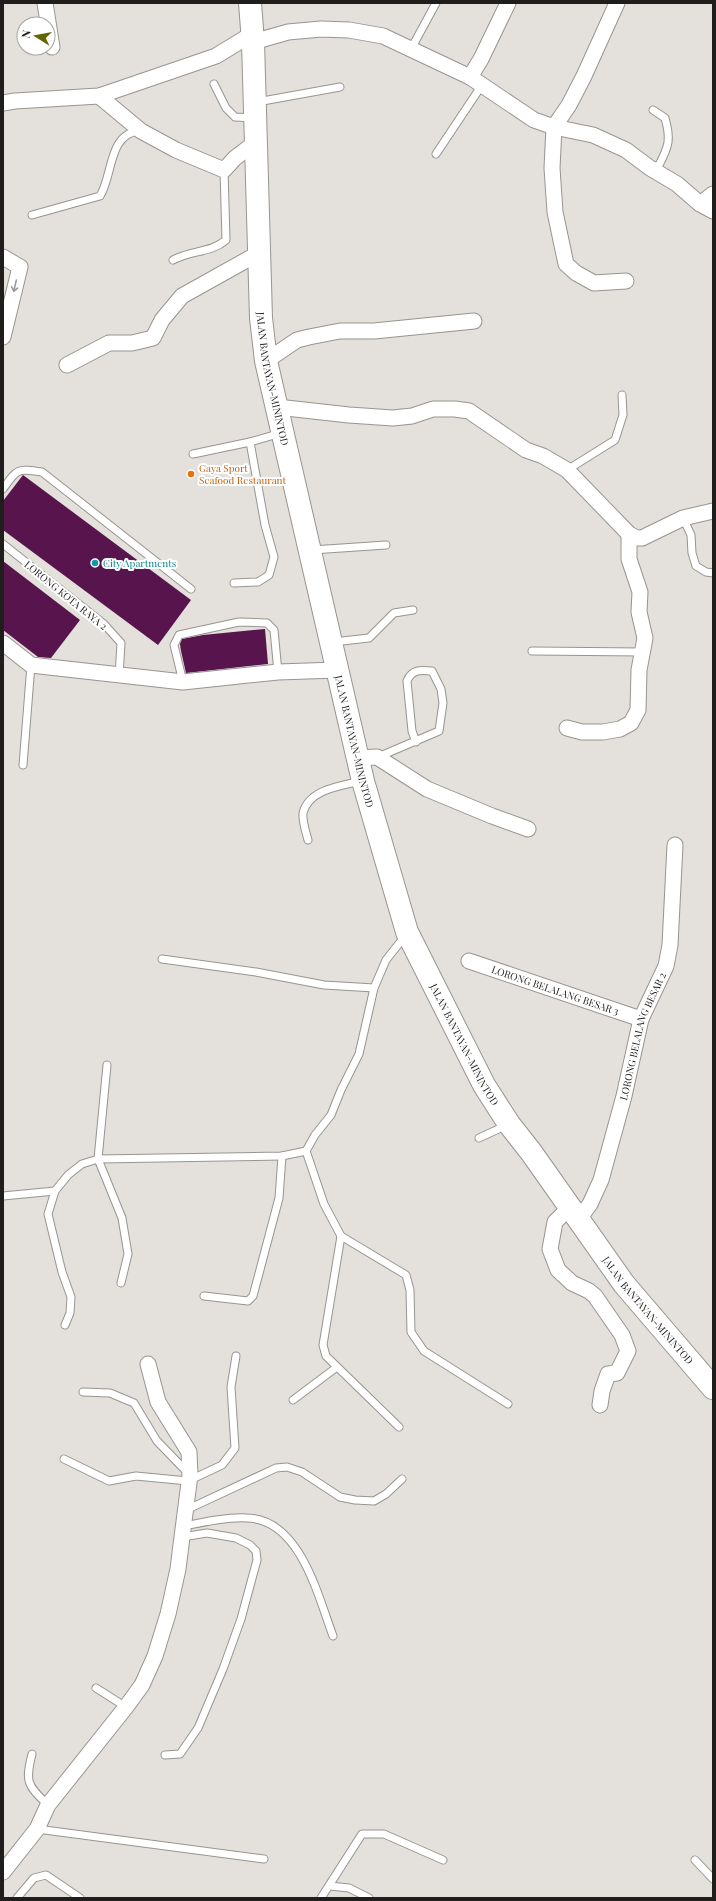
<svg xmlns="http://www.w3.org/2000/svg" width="716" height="1901" viewBox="0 0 716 1901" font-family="'Playfair Display',serif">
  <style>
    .building { fill: #57144d }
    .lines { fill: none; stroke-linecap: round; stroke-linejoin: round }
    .service-casing { stroke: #989590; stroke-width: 9 }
    .minor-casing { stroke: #989590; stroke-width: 17 }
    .primary-casing { stroke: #989590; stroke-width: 24 }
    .service { stroke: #fff; stroke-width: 7 }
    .minor { stroke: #fff; stroke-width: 15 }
    .primary { stroke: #fff; stroke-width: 22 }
    .oneway { stroke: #9b9a99 }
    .food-dot { fill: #e8710a; stroke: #fff; stroke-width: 1.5 }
    .culture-dot { fill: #0f9aa8; stroke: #fff; stroke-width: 1.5 }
    .labels { text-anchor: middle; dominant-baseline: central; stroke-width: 4; stroke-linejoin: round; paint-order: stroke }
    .street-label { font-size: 10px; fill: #201e1c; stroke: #fff }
    .food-label { font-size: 10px; fill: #c56008; stroke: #fff; text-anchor: start }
    .culture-label { font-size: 10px; fill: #0d838f; stroke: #fff; text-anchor: start }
  </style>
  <rect width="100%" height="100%" fill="#e4e0db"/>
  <!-- building -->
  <g class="building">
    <path d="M 23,475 L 191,600 L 158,645 L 3,530 L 3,501 Z"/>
    <path d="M 3,561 L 80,620 L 51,658 L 38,657 L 3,630 Z"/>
    <path d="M 265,629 L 268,664 L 186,673 L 181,651 L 180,644 L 182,639 L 203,635 Z"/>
  </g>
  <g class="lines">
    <defs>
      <g id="service">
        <path d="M 411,49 L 436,3"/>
        <path d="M 214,84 L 226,108 L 235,117 L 253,118"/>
        <path d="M 257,102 L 340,87"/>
        <path d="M 436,154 L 482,85"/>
        <path d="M 650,168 L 659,165 C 669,146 671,139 665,118 L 653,110"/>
        <path d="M 32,215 L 100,196 C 113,176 108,134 139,131"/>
        <path d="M 173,260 C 192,250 211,253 226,240 L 224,170"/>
        <path d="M 193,454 L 250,442 L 281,433"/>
        <path d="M 567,470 L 615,440 L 623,415 L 622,395"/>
        <path d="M 3,489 C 17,469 17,468 42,472 L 191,589"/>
        <path d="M 683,518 L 691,535 L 692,553 L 696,566 L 706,572 L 713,573"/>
        <path d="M 3,544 L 104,624 L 121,643 L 119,676"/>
        <path d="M 312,550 L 386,545"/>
        <path d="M 234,583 L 258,582 L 269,575 L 274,557 L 265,525 L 250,442"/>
        <path d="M 333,642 L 369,638 L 394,613 L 413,610"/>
        <path d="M 532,651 L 642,652"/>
        <path d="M 183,682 L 174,645 L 179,635 L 239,622 L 267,623 L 274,630 L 278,672"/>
        <path d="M 378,757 L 439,731 L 443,703 L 441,689 L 432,671 C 421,670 412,669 407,681 L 412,731 L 416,742"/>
        <path d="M 23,765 L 31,665"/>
        <path d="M 308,840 C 306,833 302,820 303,813 C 309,789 341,786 361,781"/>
        <path d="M 162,959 L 256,972 L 324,985 L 374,988"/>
        <path d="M 107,1065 L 98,1159 L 122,1218 L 128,1254 L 121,1283"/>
        <path d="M 479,1138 L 507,1125"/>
        <path d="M 306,1151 L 324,1204 L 341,1236 L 406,1275 L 410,1290 L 411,1332 L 424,1351 L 508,1404"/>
        <path d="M 3,1196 L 55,1191"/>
        <path d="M 341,1236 L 323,1345 L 326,1356 L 399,1427"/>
        <path d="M 204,1296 L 248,1301 L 253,1296 L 279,1198 L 282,1156"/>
        <path d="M 65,1325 L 70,1313 L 71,1297 L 62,1272 L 48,1214 L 55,1191 L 68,1175 L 82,1164 L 98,1159 L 282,1156 L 306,1151 L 315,1135 L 331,1115 L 341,1090 L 359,1054 L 374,988 L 386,960 L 405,936"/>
        <path d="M 83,1392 L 110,1393 L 134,1403 L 157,1441 L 188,1473"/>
        <path d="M 293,1400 L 337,1367"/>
        <path d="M 64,1459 L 109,1481 L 136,1476 L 188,1481 L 222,1465 L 235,1448 L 231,1387 L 236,1356"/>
        <path d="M 186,1510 L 276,1468 L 287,1467 L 302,1472 L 340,1497 L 355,1500 L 374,1501 L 386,1494 L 402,1479"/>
        <path d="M 184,1526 C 204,1522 226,1517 247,1518 C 300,1519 318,1596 333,1636"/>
        <path d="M 96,1688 L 126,1707"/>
        <path d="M 32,1754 C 25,1782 27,1785 48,1805"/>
        <path d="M 165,1755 L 180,1754 L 198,1728 L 223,1669 L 241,1619 L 257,1560 L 256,1551 L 250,1545 L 236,1538 L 207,1533 L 182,1537"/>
        <path d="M 37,1829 L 264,1859"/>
        <path d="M 695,1860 L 713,1879"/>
        <path d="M 330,1886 L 349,1888 L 369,1898"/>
        <path d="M 17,1898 L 34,1878 L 46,1875 L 80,1898"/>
        <path d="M 321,1898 L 362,1834 L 384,1834 L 443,1860"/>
      </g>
      <g id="minor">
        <path d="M 45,3 L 52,47"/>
        <path d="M 617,3 L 584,76 L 569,105 L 554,127 L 552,168 L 555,212 L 566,264 L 576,273 L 594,283 L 626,281"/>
        <path d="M 253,42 L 288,32 L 321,29 L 349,30 L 383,36 L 470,77 L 534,120 L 554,127 L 593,135 L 626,150 L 650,168 L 677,184 L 700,204 L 713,211"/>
        <path d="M 470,77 L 481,59 L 508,3"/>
        <path d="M 99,96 L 141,131 L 176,150 L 224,170 L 235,158 L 256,142"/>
        <path d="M 3,103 L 15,101 L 99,96 L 216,56 L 252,34"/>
        <path d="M 700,204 L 713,194"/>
        <path d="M 3,257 L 20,267 L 3,337"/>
        <path d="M 266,361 L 297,340 L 309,337 L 340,331 L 374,331 L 474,321"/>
        <path d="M 67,365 L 109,343 L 132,343 L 153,338 L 162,320 L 182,296 L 259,253"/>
        <path d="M 277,407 L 349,415 L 393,418 L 412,416 L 433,409 L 455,409 L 469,411 L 526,450 L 543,456 L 567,470 L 629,534 L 637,538 L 642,538 L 683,518 L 713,511"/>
        <path d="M 3,643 L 31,665 L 183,682 L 278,672 L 337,670"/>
        <path d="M 567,728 L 582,732 L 603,732 L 620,729 L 631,723 L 638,710 L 639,670 L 645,638 L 639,612 L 640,592 L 629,559 L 629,534"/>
        <path d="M 357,758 L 377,757 L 427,789 L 492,816 L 528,829"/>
        <path id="s1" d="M 469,961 L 641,1019"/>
        <path d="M 570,1207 L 555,1222 L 550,1249 L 558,1270 L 572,1283 L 589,1291 L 595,1296 L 622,1335 L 628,1351 L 617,1373 L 608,1374 L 602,1391 L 600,1405"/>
        <path id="s2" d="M 579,1219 L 590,1204 L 601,1180 L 624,1096 L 641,1019 L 666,966 L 670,945 L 675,845"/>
        <path d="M 3,1872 L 37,1829 L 48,1805 L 126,1707 L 142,1685 L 155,1656 L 168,1614 L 178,1569 L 182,1537 L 190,1475 L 189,1452 L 158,1402 L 148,1364"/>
      </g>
      <g id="primary">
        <path id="s3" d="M 250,3 L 253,42 L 261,318 L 266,361 L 363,781 L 407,932 L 484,1085 L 509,1124 L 531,1152 L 624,1284 L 713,1388"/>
      </g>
    </defs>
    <!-- service casing -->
    <use href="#service" class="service-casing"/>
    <!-- minor casing -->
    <use href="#minor" class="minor-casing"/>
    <!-- primary casing -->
    <use href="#primary" class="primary-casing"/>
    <!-- service -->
    <use href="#service" class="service"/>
    <!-- minor -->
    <use href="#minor" class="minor"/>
    <!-- primary -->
    <use href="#primary" class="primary"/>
  </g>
  <!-- one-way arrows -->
  <defs><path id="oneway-shaft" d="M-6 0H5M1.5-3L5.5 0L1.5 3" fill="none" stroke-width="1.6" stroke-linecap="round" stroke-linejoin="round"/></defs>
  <use class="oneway" href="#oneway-shaft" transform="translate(15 286) rotate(103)"/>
  <!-- markers -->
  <circle class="food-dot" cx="191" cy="474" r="4"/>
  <circle class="culture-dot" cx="95" cy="563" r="4"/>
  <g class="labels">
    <!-- street labels -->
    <g class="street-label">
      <text stroke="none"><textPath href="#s3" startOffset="377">JALAN BANTAYAN-MININTOD</textPath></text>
      <text transform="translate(66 595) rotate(39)">LORONG KOTA RAYA 2</text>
      <text stroke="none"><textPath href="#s3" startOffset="749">JALAN BANTAYAN-MININTOD</textPath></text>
      <text stroke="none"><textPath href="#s1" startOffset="91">LORONG BELALANG BESAR 3</textPath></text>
      <text stroke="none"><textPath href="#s2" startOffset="195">LORONG BELALANG BESAR 2</textPath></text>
      <text stroke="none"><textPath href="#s3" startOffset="1073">JALAN BANTAYAN-MININTOD</textPath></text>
      <text stroke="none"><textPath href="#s3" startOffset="1397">JALAN BANTAYAN-MININTOD</textPath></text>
    </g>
    <!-- food labels -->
    <g class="food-label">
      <text x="199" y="468">Gaya Sport<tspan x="199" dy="12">Seafood Restaurant</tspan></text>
    </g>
    <!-- culture labels -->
    <g class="culture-label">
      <text x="103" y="563">City Apartments</text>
    </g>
  </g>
  <!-- border -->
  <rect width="716" height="1901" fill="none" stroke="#201e1c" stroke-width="8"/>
  <!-- north arrow -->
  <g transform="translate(36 36) rotate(281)"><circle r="19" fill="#ffffff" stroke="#a6a5a4"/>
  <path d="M0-3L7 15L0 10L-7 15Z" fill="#616602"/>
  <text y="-6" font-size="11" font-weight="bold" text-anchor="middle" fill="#201e1c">N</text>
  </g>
</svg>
